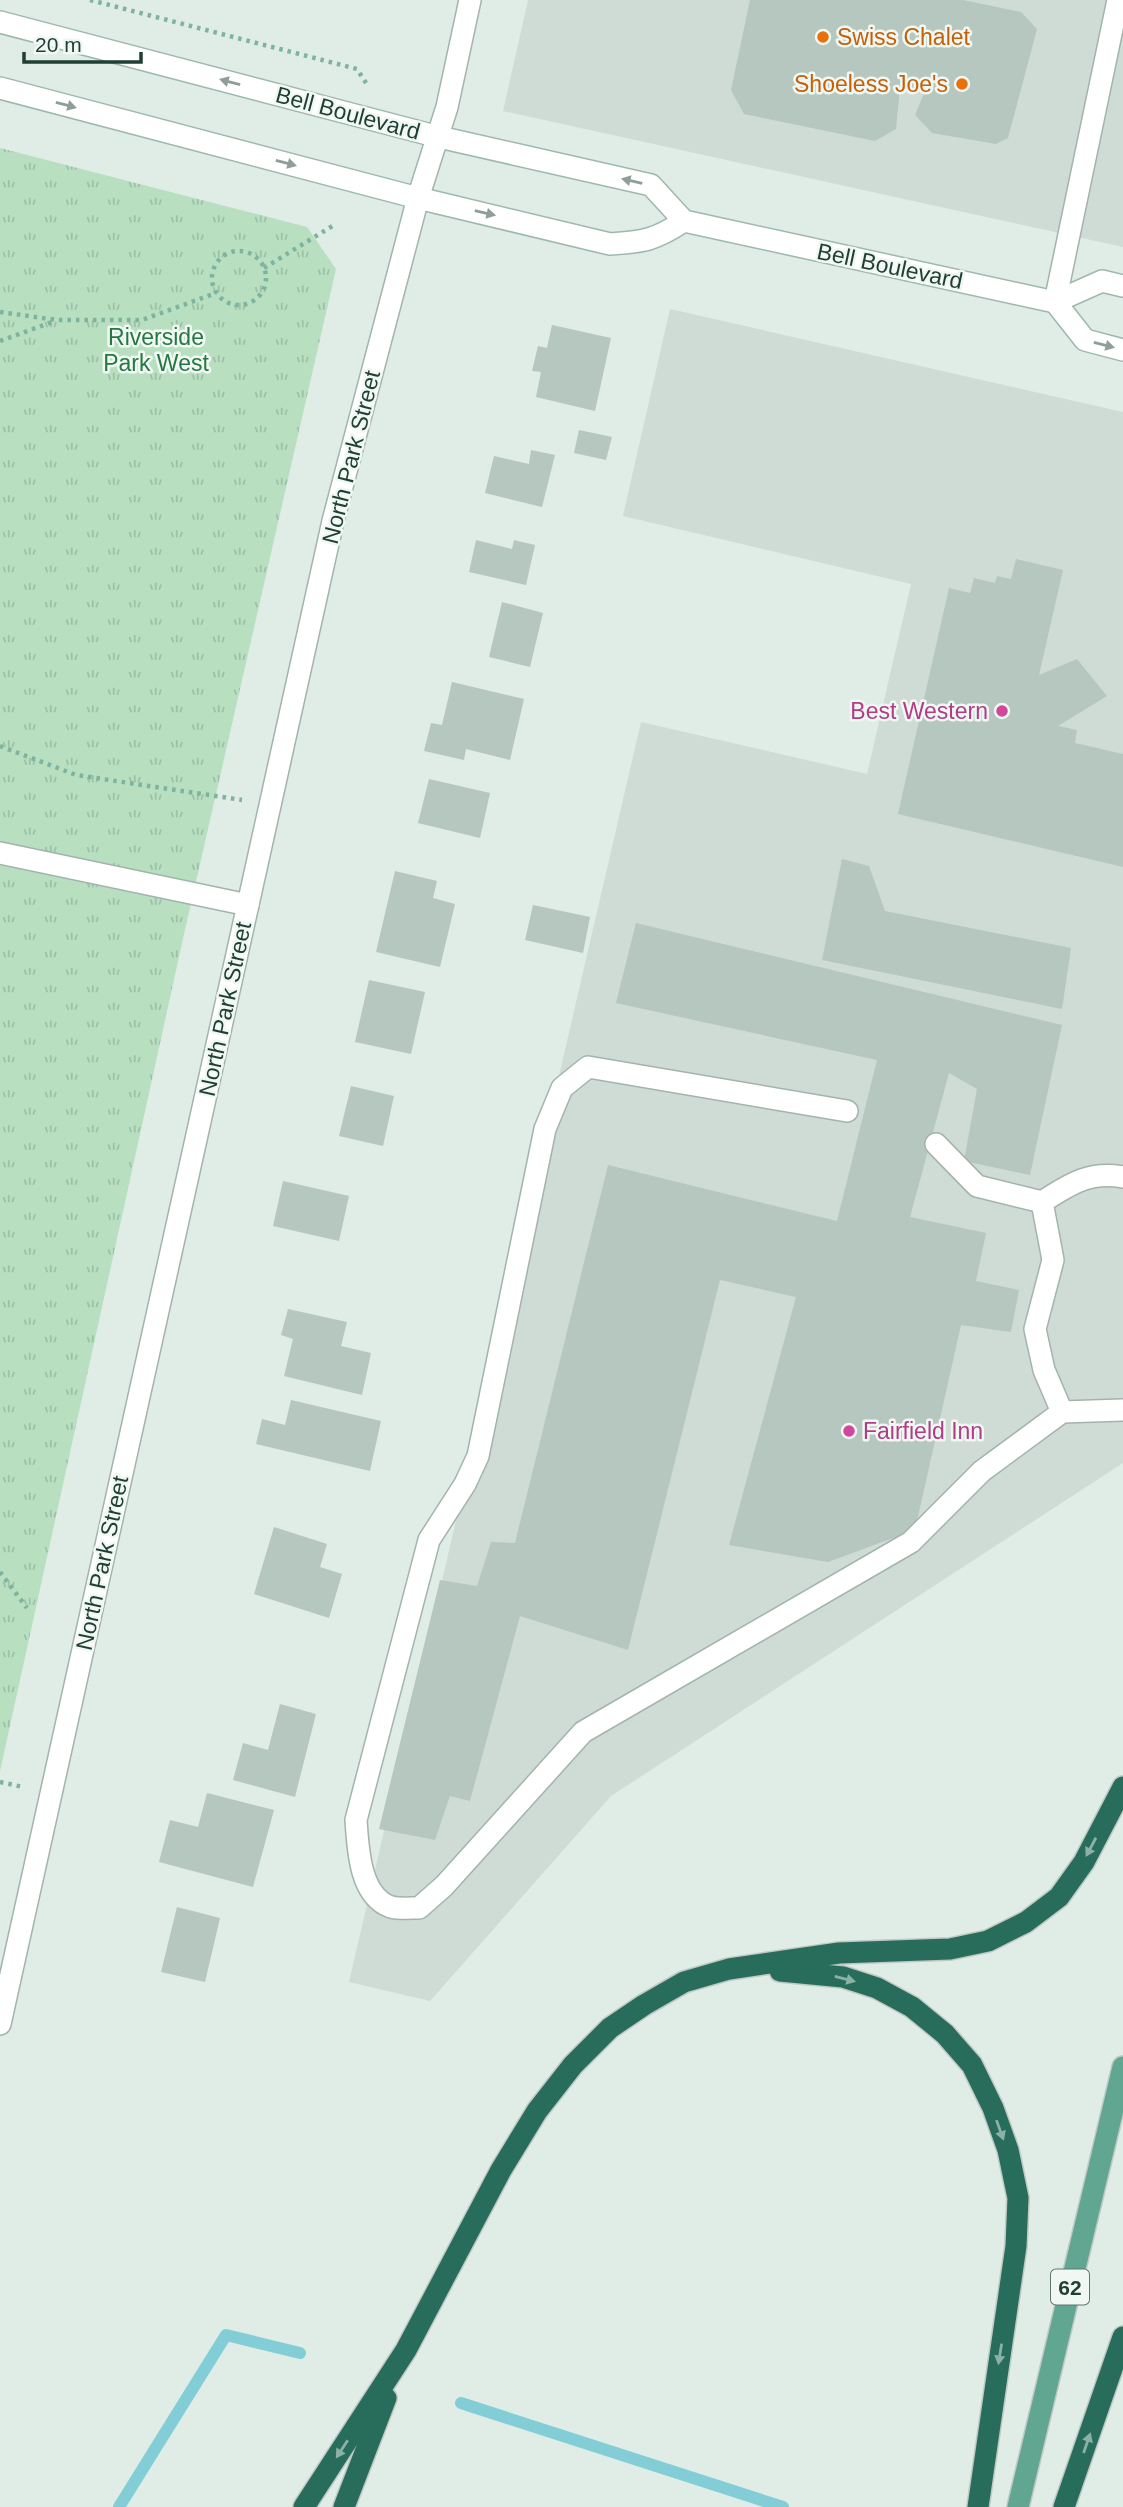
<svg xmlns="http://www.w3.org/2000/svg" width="1123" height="2507" viewBox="0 0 1123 2507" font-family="Helvetica,sans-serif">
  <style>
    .built { fill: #cedcd5 }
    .park { fill: url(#park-tufts) }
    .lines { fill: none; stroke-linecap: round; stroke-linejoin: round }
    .stream { stroke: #83ced6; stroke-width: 12 }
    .building { fill: #b5c7bf }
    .service-casing { stroke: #a2b4ad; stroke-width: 24 }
    .minor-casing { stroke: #a2b4ad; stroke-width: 24 }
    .tertiary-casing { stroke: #a2b4ad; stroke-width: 24 }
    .secondary-casing { stroke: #9db9ae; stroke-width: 24 }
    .primary-casing { stroke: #c0c9c6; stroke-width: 24 }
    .motorway-casing { stroke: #c0c9c6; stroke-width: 24 }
    .path { stroke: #7db39f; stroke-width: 4.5; stroke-dasharray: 3.5 5; stroke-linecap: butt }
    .service { stroke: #fff; stroke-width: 21 }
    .minor { stroke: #fff; stroke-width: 21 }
    .tertiary { stroke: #fff; stroke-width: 21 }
    .secondary { stroke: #fff; stroke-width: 21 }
    .primary { stroke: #60a691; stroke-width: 21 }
    .motorway { stroke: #286d5b; stroke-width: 21 }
    .oneway { fill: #8f9e9a }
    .oneway2 { fill: #8cb2a8 }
    .food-dot { fill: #e8710a; stroke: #f1f8f4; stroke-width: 2.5 }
    .hotel-dot { fill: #d1479c; stroke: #f1f8f4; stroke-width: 2.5 }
    .labels { text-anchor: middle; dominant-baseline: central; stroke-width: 5; stroke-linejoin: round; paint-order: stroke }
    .shield { fill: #f1f8f4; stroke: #5e766e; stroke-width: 2 }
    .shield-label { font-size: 21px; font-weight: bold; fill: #1f3e34 }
    .food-label { font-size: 23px; fill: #c56008; stroke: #f1f8f4; text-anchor: start }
    .street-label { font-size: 23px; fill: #1f3e34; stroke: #f1f8f4 }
    .park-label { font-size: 23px; fill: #267842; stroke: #f1f8f4 }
    .hotel-label { font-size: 23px; fill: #b23c85; stroke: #f1f8f4; text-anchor: end }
  </style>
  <defs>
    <pattern id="park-tufts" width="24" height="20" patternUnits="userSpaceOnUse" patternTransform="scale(1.75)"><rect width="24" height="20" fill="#b7dfc0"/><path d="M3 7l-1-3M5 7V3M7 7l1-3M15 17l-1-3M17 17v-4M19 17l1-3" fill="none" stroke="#9dc0a6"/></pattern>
  </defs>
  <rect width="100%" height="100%" fill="#e0ece6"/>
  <!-- built -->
  <g class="built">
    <path d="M 528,0 L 1123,0 L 1123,247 L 503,111 Z"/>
    <path d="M 670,309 L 1123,412 L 1123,1463 L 611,1796 L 430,2001 L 349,1982 L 641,722 L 867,774 L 911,584 L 623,516 Z"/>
  </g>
  <!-- park -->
  <path class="park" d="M 0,148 L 307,227 L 336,269 L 184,934 L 0,1771 Z"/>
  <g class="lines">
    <!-- stream -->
    <g class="stream">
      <path d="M 461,2403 L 783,2507"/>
      <path d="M 119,2507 L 226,2335 L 300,2353"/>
    </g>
  </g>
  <!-- building -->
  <g class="building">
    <path d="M 750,0 L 963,0 L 1021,12 L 1037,29 L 1008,138 L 996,144 L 932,133 L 915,115 L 925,91 L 900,87 L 896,129 L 875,141 L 744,114 L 731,90 Z"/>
    <path d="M 552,325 L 611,338 L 595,411 L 536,397 L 541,372 L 532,371 L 538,346 L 547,348 Z"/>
    <path d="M 579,430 L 612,437 L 606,460 L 574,453 Z"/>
    <path d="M 531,450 L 555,455 L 542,507 L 485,493 L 494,456 L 529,464 Z"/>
    <path d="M 476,540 L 512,549 L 514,540 L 535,545 L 526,585 L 469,572 Z"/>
    <path d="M 1016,559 L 1063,570 L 1039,675 L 1077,659 L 1107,696 L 1058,726 L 1077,730 L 1075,743 L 1123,754 L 1123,867 L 898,814 L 949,588 L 970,593 L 974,578 L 995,583 L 997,576 L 1011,579 Z"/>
    <path d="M 502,602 L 543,613 L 530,667 L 489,657 Z"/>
    <path d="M 452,682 L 524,699 L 510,760 L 466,749 L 464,760 L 424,751 L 431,723 L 442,725 Z"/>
    <path d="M 429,779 L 490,793 L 480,838 L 418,823 Z"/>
    <path d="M 842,859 L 869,866 L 885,911 L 1071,948 L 1062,1009 L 822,960 Z"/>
    <path d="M 395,871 L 437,881 L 433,898 L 455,904 L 440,967 L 376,952 Z"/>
    <path d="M 533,905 L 590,917 L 583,953 L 525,940 Z"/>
    <path d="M 636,923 L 1062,1025 L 1030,1175 L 964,1161 L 977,1089 L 949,1073 L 910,1217 L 986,1233 L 976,1281 L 1019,1290 L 1011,1332 L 961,1325 L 915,1530 L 828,1562 L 729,1545 L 796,1297 L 720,1280 L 628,1650 L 520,1616 L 470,1801 L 450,1796 L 435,1840 L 379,1829 L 440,1580 L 477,1586 L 491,1542 L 515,1543 L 608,1165 L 837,1221 L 877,1060 L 616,1003 Z"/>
    <path d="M 369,980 L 425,992 L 411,1054 L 355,1042 Z"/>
    <path d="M 351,1086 L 394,1096 L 383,1146 L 339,1136 Z"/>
    <path d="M 283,1181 L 349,1196 L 339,1241 L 273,1226 Z"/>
    <path d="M 288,1309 L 347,1322 L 341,1346 L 371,1353 L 362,1395 L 284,1376 L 293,1339 L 281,1335 Z"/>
    <path d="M 291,1400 L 381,1421 L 370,1471 L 256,1444 L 262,1419 L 285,1425 Z"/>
    <path d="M 274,1527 L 327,1544 L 320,1567 L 342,1574 L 329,1618 L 254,1594 Z"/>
    <path d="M 280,1704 L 316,1714 L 295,1797 L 233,1780 L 243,1743 L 268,1750 Z"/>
    <path d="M 207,1793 L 274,1810 L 253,1887 L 159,1862 L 170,1820 L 198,1827 Z"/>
    <path d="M 177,1907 L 220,1918 L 205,1982 L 161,1972 Z"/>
  </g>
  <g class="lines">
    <defs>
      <g id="service">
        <path d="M 1055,302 L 1118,0"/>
        <path d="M 0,853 L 248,905"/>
        <path d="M 847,1111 L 588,1067 L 562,1088 L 545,1129 L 478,1456 L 465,1484 L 429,1540 L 356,1820 C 358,1847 359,1896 391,1907 C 399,1909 411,1908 419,1908 L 444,1886 L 583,1732 L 911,1542 L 982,1471 L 1062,1412 L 1123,1410"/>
        <path d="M 936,1144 L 977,1186 L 1042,1202 C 1070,1184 1089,1171 1123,1177"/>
        <path d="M 1042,1202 L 1053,1260 L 1035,1329 L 1044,1370 L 1062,1412"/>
      </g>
      <path id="minor" d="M 0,2024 L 333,521 L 418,198"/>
      <path id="tertiary" d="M 418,198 L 447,107 L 470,0"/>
      <g id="secondary">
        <path d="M 0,22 L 439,137 L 651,185 L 684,221 L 1055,302 L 1102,281 L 1123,286"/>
        <path d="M 0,88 L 418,198 L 610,244 C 644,242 655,240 684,221"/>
        <path d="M 1055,302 L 1085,340 L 1123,350"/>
      </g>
      <path id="primary" d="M 1018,2507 L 1123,2067"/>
      <g id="motorway">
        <path d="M 780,1971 L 843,1977 L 877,1988 L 912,2007 L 945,2034 L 972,2065 L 993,2108 L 1008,2150 L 1018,2198 L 1016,2246 L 978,2507"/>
        <path d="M 304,2507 L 406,2350 L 501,2170 L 537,2111 L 573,2065 L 610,2028 L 644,2005 L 684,1982 L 729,1969 L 839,1953 L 950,1949 L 988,1941 L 1026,1922 L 1059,1897 L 1084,1862 L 1123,1787"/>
        <path d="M 344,2507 L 386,2398"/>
        <path d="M 1064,2507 L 1123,2337"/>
      </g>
    </defs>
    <!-- service casing -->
    <use href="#service" class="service-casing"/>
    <!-- minor casing -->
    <use href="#minor" class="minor-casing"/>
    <!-- tertiary casing -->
    <use href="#tertiary" class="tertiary-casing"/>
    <!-- secondary casing -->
    <use href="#secondary" class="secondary-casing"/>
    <!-- primary casing -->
    <use href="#primary" class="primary-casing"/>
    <!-- motorway casing -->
    <use href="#motorway" class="motorway-casing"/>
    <!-- path -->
    <g class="path">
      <path d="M 90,0 L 357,69 L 368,86"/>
      <circle cx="239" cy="278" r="27"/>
      <path d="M 264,268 L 334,225"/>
      <path d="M 0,312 L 57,320 L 142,320 L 216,293"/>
      <path d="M 0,341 L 55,321"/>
      <path d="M 0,746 L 76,775 L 242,800"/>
      <path d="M 0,1572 L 27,1608"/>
      <path d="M 0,1782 L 23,1787"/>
    </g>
    <!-- service -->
    <use href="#service" class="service"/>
    <!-- minor -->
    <use href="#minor" class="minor"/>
    <!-- tertiary -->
    <use href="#tertiary" class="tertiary"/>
    <!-- secondary -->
    <use href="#secondary" class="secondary"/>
    <!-- primary -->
    <use href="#primary" class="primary"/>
    <!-- motorway -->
    <use href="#motorway" class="motorway"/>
  </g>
  <!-- one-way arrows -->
  <defs><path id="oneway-solid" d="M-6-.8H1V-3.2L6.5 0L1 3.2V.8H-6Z" transform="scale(1.75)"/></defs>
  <g class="oneway">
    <use href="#oneway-solid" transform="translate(230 82) rotate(-165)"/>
    <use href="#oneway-solid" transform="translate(66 105) rotate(15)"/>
    <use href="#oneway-solid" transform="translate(286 163) rotate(15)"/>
    <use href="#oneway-solid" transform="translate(632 181) rotate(-167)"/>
    <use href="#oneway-solid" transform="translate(485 213) rotate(13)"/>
    <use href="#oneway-solid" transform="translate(1104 345) rotate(14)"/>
  </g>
  <g class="oneway2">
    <use href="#oneway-solid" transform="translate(1091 1847) rotate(118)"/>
    <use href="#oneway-solid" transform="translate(845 1979) rotate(14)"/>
    <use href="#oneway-solid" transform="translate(1000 2130) rotate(70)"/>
    <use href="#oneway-solid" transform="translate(1000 2354) rotate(99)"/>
    <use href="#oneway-solid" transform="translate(1087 2443) rotate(-71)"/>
    <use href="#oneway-solid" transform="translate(342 2449) rotate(123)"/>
  </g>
  <!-- markers -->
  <g class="food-dot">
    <circle cx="823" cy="37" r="7"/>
    <circle cx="962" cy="84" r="7"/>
  </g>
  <g class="hotel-dot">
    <circle cx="1002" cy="711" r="7"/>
    <circle cx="849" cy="1431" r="7"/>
  </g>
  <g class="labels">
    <!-- shield labels -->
    <rect class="shield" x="1051" y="2269.5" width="38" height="35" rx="5"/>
    <g class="shield-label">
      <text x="1070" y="2287">62</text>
    </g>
    <!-- food labels -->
    <g class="food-label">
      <text x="837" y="37">Swiss Chalet</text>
      <text x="948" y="84" text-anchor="end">Shoeless Joe's</text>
    </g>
    <!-- street labels -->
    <g class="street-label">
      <text transform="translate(348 113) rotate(15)">Bell Boulevard</text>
      <text transform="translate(890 266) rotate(12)">Bell Boulevard</text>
      <text transform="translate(351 457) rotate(-76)">North Park Street</text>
      <text transform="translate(225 1009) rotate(-78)">North Park Street</text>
      <text transform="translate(102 1563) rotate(-78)">North Park Street</text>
    </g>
    <!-- park labels -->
    <g class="park-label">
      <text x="156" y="337">Riverside<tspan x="156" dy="26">Park West</tspan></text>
    </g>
    <!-- hotel labels -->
    <g class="hotel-label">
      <text x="988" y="711">Best Western</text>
      <text x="863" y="1431" text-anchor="start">Fairfield Inn</text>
    </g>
  </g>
  <!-- scale -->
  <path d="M24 52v10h117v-10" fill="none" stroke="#1f3e34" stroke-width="3.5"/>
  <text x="35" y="52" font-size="21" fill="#1f3e34" stroke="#f1f8f4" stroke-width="5" paint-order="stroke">20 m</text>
</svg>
